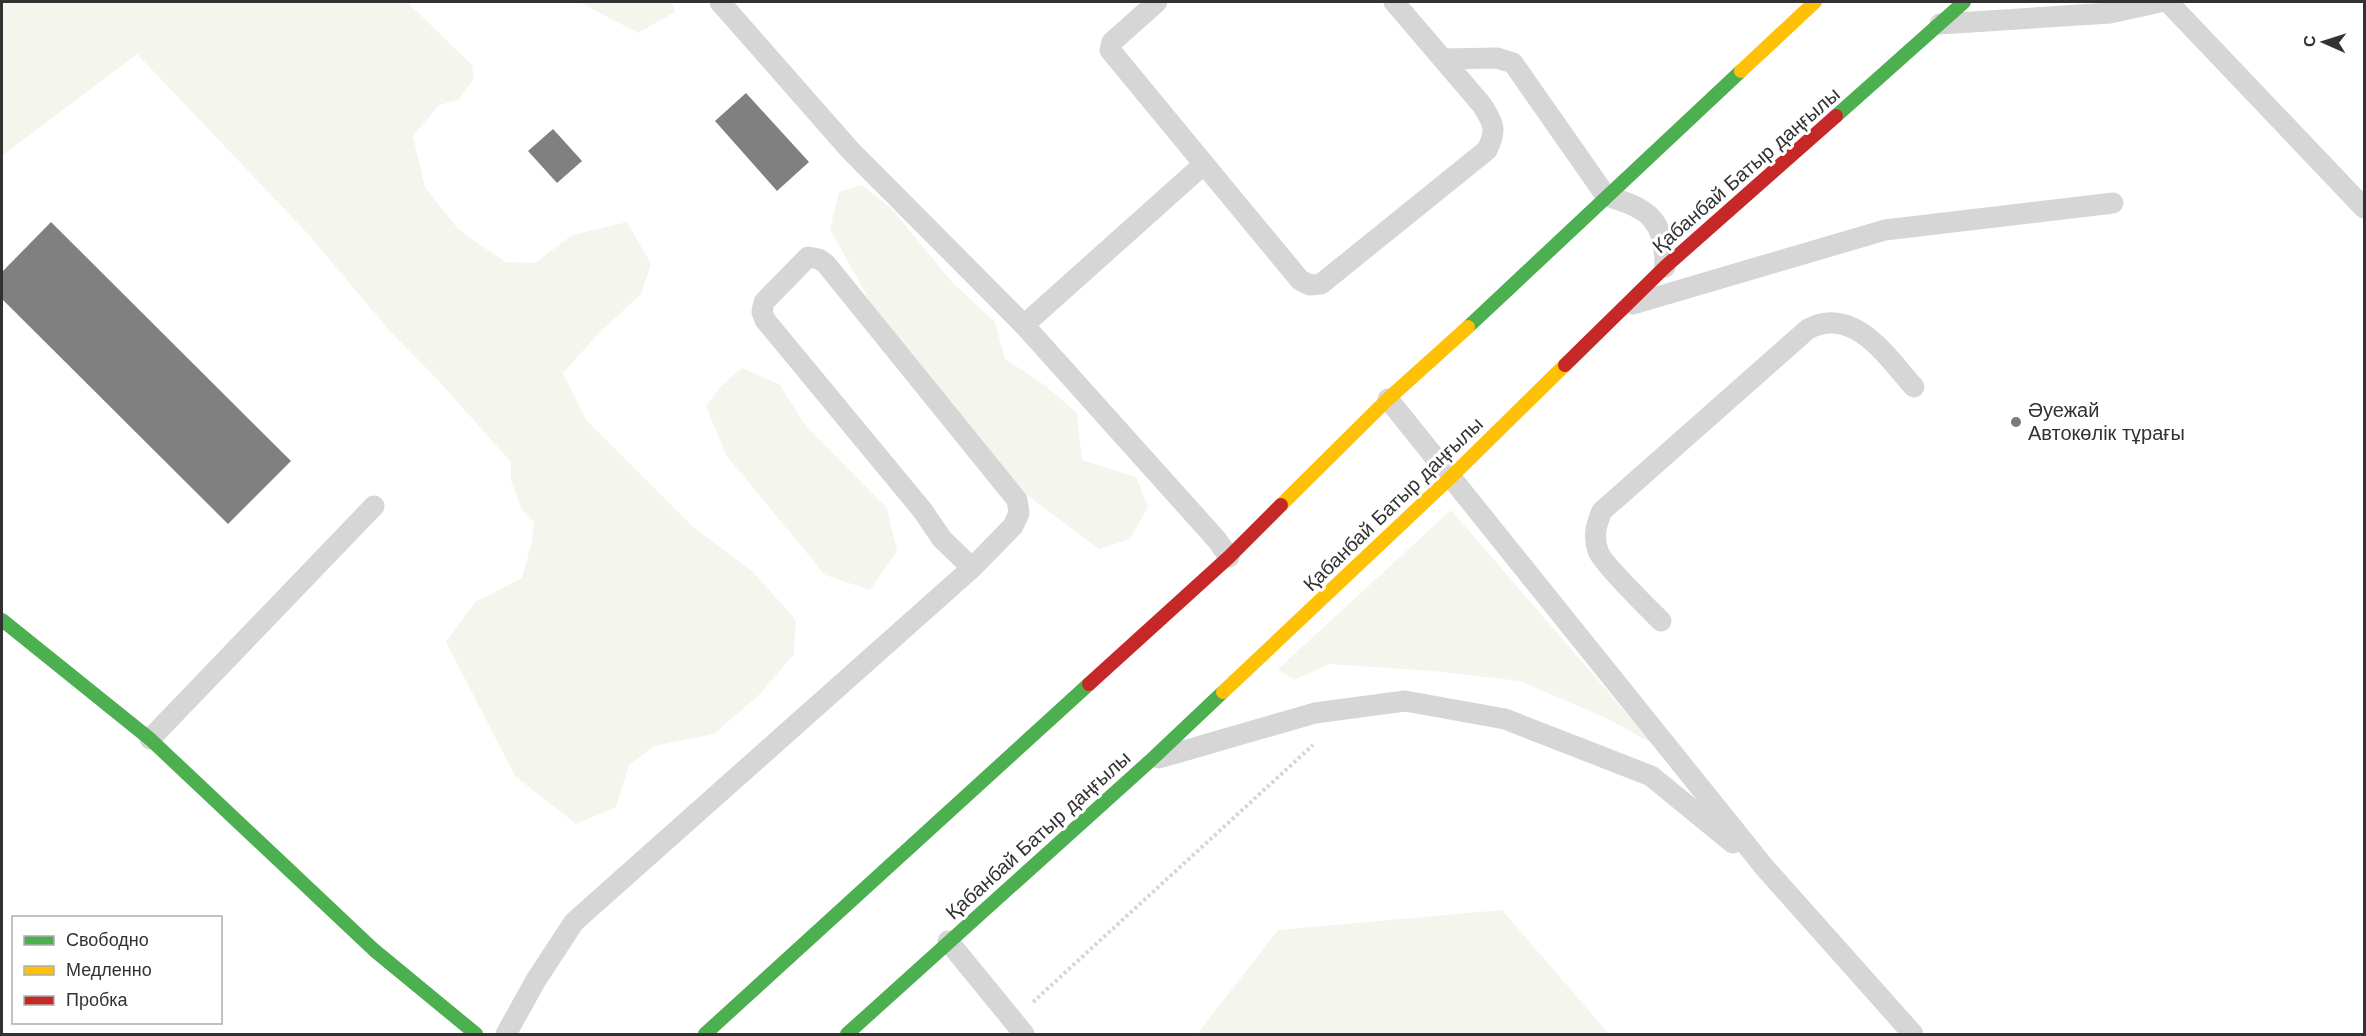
<svg xmlns="http://www.w3.org/2000/svg" width="2366" height="1036" viewBox="0 0 2366 1036" font-family="Arial,sans-serif">
  <style>
    .green { fill: #f4f6ee }
    .building { fill: #808080 }
    .lines { fill: none; stroke-linecap: round; stroke-linejoin: round }
    .path { stroke: #d6d6d6; stroke-width: 4; stroke-dasharray: 3 3; stroke-linecap: butt }
    .lane { stroke: #d6d6d6; stroke-width: 21 }
    .fast { stroke: #4caf50; stroke-width: 14 }
    .slow { stroke: #ffc107; stroke-width: 14 }
    .jam { stroke: #c62828; stroke-width: 14 }
    .poi-dot { fill: #7a7a7a; stroke: #fff; stroke-width: 2 }
    .labels { text-anchor: middle; dominant-baseline: central; stroke-width: 6; stroke-linejoin: round; paint-order: stroke }
    .street-label { font-size: 20px; fill: #323232; stroke: #fff }
    .poi-label { font-size: 20px; fill: #323232; stroke: #fff; text-anchor: start }
  </style>
  <rect width="100%" height="100%" fill="#fff"/>
  <!-- green -->
  <g class="green">
    <path d="M 2,2 L 407,2 L 472,65 L 474,79 L 458,100 L 439,105 L 413,136 L 425,187 L 458,229 L 505,262 L 535,263 L 572,235 L 627,222 L 651,264 L 641,294 L 599,333 L 563,373 L 586,420 L 692,526 L 754,573 L 796,620 L 794,654 L 760,694 L 714,734 L 654,746 L 629,765 L 616,807 L 576,824 L 515,776 L 446,642 L 475,602 L 522,578 L 532,541 L 534,522 L 522,510 L 511,481 L 511,462 L 436,378 L 388,329 L 308,234 L 137,54 L 2,156 Z"/>
    <path d="M 579,2 L 672,2 L 675,12 L 638,33 Z"/>
    <path d="M 862,185 L 891,208 L 952,282 L 995,322 L 1005,359 L 1043,384 L 1077,413 L 1082,460 L 1136,477 L 1148,507 L 1130,539 L 1099,549 L 1015,486 L 880,320 L 830,229 L 839,192 Z"/>
    <path d="M 742,368 L 779,384 L 806,426 L 887,508 L 897,551 L 870,590 L 825,575 L 726,455 L 706,406 L 721,386 Z"/>
    <path d="M 1451,510 L 1653,744 L 1608,719 L 1520,681 L 1433,671 L 1329,664 L 1294,680 L 1278,669 Z"/>
    <path d="M 1502,910 L 1609,1034 L 1197,1034 L 1278,930 Z"/>
  </g>
  <!-- building -->
  <g class="building">
    <path d="M 746,93 L 809,162 L 777,191 L 715,121 Z"/>
    <path d="M 553,129 L 582,161 L 557,183 L 528,151 Z"/>
    <path d="M 51,222 L 291,461 L 228,524 L 2,299 L 2,272 Z"/>
  </g>
  <g class="lines">
    <!-- path -->
    <path class="path" d="M 1033,1002 L 1313,745"/>
    <!-- lane -->
    <g class="lane">
      <path d="M 720,2 L 850,150 L 1024,325 L 1217,540 L 1229,557"/>
      <path d="M 1157,2 L 1112,42 L 1110,50 L 1204,164"/>
      <path d="M 2168,2 L 2364,208"/>
      <path d="M 1940,24 L 2110,13 L 2160,2"/>
      <path d="M 1443,59 L 1497,58 L 1513,63 L 1606,196 C 1649,208 1665,220 1665,267"/>
      <path d="M 1633,304 L 1885,230 L 2113,203"/>
      <path d="M 1024,325 L 1204,164 L 1300,280 L 1310,285 L 1321,284 L 1487,150 C 1497,130 1494,124 1482,105 L 1394,2"/>
      <path d="M 1388,399 L 1765,868 L 1913,1034"/>
      <path d="M 1661,621 C 1649,609 1602,563 1598,551 C 1593,536 1596,525 1602,511 L 1808,329 C 1854,305 1887,357 1914,387"/>
      <path d="M 150,739 L 374,506"/>
      <path d="M 1159,758 L 1315,713 L 1405,701 L 1505,719 L 1651,776 L 1733,843"/>
      <path d="M 948,941 L 1024,1034"/>
      <path d="M 506,1034 L 536,980 L 574,922 L 972,568 L 1013,526 L 1019,513 L 1017,500 L 826,264 L 819,259 L 808,257 L 764,302 L 762,312 L 765,320 L 923,511 L 942,539 L 972,568"/>
    </g>
    <!-- fast -->
    <g class="fast">
      <path d="M 1836,116 L 1964,2"/>
      <path d="M 1468,327 L 1741,71"/>
      <path d="M 2,620 L 150,739 L 374,950 L 476,1034"/>
      <path d="M 705,1034 L 1089,684"/>
      <path d="M 847,1034 L 1150,761 L 1223,692"/>
    </g>
    <!-- slow -->
    <g class="slow">
      <path d="M 1741,71 L 1815,2"/>
      <path d="M 1281,505 L 1388,399 L 1468,327"/>
      <path d="M 1223,692 L 1452,476 L 1565,365"/>
    </g>
    <!-- jam -->
    <g class="jam">
      <path d="M 1565,365 L 1665,267 L 1836,116"/>
      <path d="M 1089,684 L 1229,557 L 1281,505"/>
    </g>
  </g>
  <!-- markers -->
  <circle class="poi-dot" cx="2016" cy="422" r="6"/>
  <g class="labels">
    <!-- street labels -->
    <g class="street-label">
      <text transform="translate(1746 170) rotate(-41)">Қабанбай Батыр даңғылы</text>
      <text transform="translate(1393 504) rotate(-44)">Қабанбай Батыр даңғылы</text>
      <text transform="translate(1038 835) rotate(-42)">Қабанбай Батыр даңғылы</text>
    </g>
    <!-- poi labels -->
    <g class="poi-label">
      <text x="2028" y="410">Әуежай<tspan x="2028" dy="23">Автокөлік тұрағы</tspan></text>
    </g>
  </g>
  <!-- border -->
  <rect width="2366" height="1036" fill="none" stroke="#323232" stroke-width="6"/>
  <!-- legend -->
  <rect x="12" y="916" width="210" height="108" fill="#ffffff" stroke="#adadad" stroke-width="1.5"/>
  <rect x="24" y="936" width="30" height="9" fill="#4caf50" stroke="#adadad" stroke-width="1.5"/>
  <text x="66" y="946" font-size="18" fill="#323232">Свободно</text>
  <rect x="24" y="966" width="30" height="9" fill="#ffc107" stroke="#adadad" stroke-width="1.5"/>
  <text x="66" y="976" font-size="18" fill="#323232">Медленно</text>
  <rect x="24" y="996" width="30" height="9" fill="#c62828" stroke="#adadad" stroke-width="1.5"/>
  <text x="66" y="1006" font-size="18" fill="#323232">Пробка</text>
  <!-- north arrow -->
  <g transform="translate(2324 42) rotate(273)" stroke="#ffffff" stroke-width="4.5" paint-order="stroke">
  <path d="M0-4.5L10 22L0 15L-10 22Z" fill="#323232"/>
  <text y="-9" font-size="16" font-weight="bold" text-anchor="middle" fill="#323232">С</text>
  </g>
</svg>
